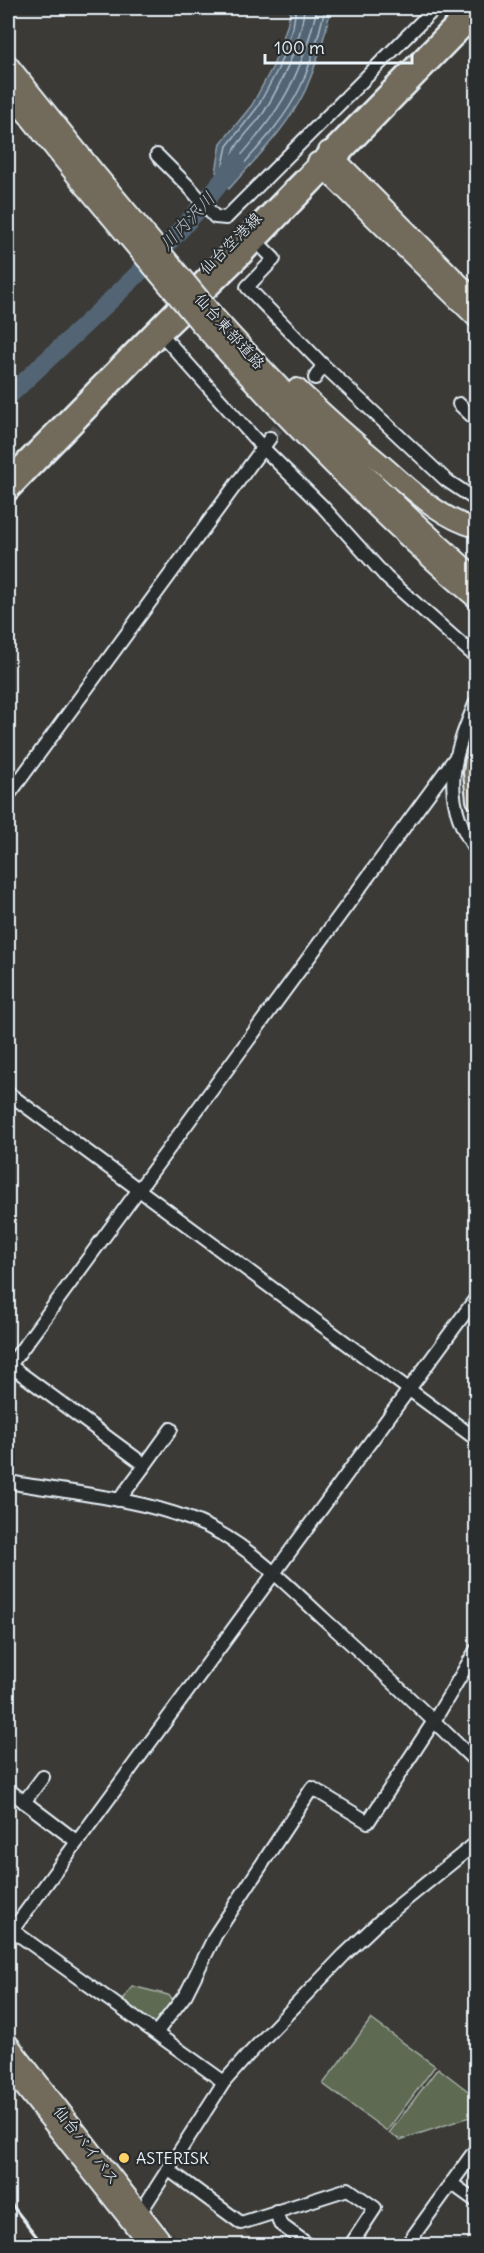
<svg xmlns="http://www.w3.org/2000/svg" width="484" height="2253" viewBox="0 0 484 2253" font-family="Delius,'Klee One',sans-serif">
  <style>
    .built { fill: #47443d }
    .green { fill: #5f6b52; stroke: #a4aea5; stroke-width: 1.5 }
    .water { fill: #526575; stroke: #8e9da9; stroke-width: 1.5 }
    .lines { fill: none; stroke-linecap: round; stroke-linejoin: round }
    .shore { stroke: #acb9c4; stroke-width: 1.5 }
    .river { stroke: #526575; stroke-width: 18 }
    .minor-tunnel { stroke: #555554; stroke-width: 12; stroke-dasharray: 12 6; stroke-linecap: butt }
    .minor-casing { stroke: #e8f1f8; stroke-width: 16 }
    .major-casing { stroke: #e8f1f8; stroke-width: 20 }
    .highway-casing { stroke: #e8f1f8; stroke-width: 22 }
    .minor { stroke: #2a2d2e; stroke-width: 12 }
    .major { stroke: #726b5a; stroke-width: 15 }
    .highway { stroke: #726b5a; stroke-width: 18 }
    .rail { stroke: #e8f1f8; stroke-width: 3 }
    .highway-bridge-casing { stroke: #e8f1f8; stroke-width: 22; stroke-linecap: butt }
    .highway-bridge { stroke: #726b5a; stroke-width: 18 }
    .poi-dot { fill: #ffd166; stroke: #2a2d2e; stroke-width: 2 }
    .labels { text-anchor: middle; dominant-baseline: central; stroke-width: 4.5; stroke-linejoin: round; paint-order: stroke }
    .street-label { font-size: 16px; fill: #e8f1f8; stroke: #2a2d2e }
    .poi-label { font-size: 16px; fill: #e8f1f8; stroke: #2a2d2e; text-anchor: start }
    .water-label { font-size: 18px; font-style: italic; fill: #acb9c4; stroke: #2a2d2e }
  </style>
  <rect width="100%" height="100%" fill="#3b3a37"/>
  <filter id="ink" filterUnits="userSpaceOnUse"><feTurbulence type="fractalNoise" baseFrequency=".0167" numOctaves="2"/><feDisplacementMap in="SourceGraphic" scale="12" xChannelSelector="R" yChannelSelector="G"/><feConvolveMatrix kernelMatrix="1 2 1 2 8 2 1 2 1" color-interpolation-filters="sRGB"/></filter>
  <g filter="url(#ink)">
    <!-- built -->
    <path class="built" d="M 167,2181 L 176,2181 L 257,2241 L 254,2245 L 182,2245 L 150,2206 Z"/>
    <!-- green -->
    <g class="green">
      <path d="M 132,1986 L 168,1995 L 173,1999 L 160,2023 L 155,2024 L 123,2000 Z"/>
      <path d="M 371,2019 L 435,2066 L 387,2131 L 323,2084 Z"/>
      <path d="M 438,2068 L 476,2097 L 476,2115 L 400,2140 L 389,2133 Z"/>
    </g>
    <!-- water -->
    <path class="water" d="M 291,8 L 331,8 C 325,36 317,64 305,91 C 287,128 256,158 229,189 L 216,172 L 221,143 L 252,105 L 273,66 L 287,26 Z"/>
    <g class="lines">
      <!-- shore -->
      <g class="shore">
        <path d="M 296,8 L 293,27 L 278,69 L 257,108 L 227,146 L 222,170 L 229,178 L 232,177 C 256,150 284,121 300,88 C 312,62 319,35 325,8"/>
        <path d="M 304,8 C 302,41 281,84 264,112 C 255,126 235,142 232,157 L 234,160 L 238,159 C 283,108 302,74 317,8"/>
      </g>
      <!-- river -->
      <path class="river" d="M 8,397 C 85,322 172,251 236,162"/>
      <!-- minor-tunnel -->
      <path class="minor-tunnel" d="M 270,438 L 289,412"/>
      <defs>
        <g id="minor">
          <path d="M 157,155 L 190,188 L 215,217 L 226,218 L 435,8"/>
          <path d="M 257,242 L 274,259 L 247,287 L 323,365"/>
          <path d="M 162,335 L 263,448 L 323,507 L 387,578 L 476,657"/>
          <path d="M 315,378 L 323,365 L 446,480 L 476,500"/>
          <path d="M 459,404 L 476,420"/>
          <path d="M 476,702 C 453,756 439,798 476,850"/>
          <path d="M 8,796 L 270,438"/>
          <path d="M 8,1093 L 476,1439"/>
          <path d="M 8,1364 L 145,1465 L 119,1500"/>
          <path d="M 8,1368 L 455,758"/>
          <path d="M 145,1465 L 171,1429"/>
          <path d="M 8,1482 C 66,1492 135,1498 190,1519 C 242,1538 284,1582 324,1619 C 376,1666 427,1714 476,1762"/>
          <path d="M 10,1791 L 76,1841"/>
          <path d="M 24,1802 L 43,1777"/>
          <path d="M 12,1930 L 224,2082"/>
          <path d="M 8,1936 L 476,1298"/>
          <path d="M 156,2033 L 186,1994 L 216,1934 L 312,1788 L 368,1822 L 434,1721 L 476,1650"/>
          <path d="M 169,2170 L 241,2223 L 348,2189 L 375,2208 L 350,2246"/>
          <path d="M 451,2183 L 476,2201"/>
          <path d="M 276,2211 L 280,2224 L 310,2246"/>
          <path d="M 140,2213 L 224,2082 L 246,2057 L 344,1955 L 382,1919 L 476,1843"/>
          <path d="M 406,2246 L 476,2149"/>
        </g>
        <g id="major">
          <path d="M 8,477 L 469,8"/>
          <path d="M 8,494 L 162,335 L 240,260 L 476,17"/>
        </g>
        <g id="highway">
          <path d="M 8,64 L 89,165"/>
          <path d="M 8,91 L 77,177"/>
          <path d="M 328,151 L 476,300"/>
          <path d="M 317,162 L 476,318"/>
          <path d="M 212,313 C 296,406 383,495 476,577"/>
          <path d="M 201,325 C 287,421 378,515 476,599"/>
          <path d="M 297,388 C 324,414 353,440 382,464 C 411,489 439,518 476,528"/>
          <path d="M 476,751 L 473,773 L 476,800"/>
          <path d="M 8,2043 L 166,2246"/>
          <path d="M 8,2067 L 150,2246"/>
        </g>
      </defs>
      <!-- minor casing -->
      <use href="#minor" class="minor-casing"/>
      <!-- major casing -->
      <use href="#major" class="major-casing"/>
      <!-- highway casing -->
      <use href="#highway" class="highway-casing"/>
      <!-- minor -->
      <use href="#minor" class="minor"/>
      <!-- major -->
      <use href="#major" class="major"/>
      <!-- highway -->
      <use href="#highway" class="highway"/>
      <!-- rail -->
      <path class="rail" d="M 8,2200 L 44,2246"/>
      <defs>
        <g id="highway-bridge">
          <path d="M 89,165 L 212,313"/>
          <path d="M 77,177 L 201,325"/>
        </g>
      </defs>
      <!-- highway-bridge casing -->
      <use href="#highway-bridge" class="highway-bridge-casing"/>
      <!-- highway-bridge -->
      <use href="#highway-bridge" class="highway-bridge"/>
    </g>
  </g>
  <!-- markers -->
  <circle class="poi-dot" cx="124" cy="2158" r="6"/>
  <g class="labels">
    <!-- street labels -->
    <g class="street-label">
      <text transform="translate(230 243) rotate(-45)">仙台空港線</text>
      <text transform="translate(230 331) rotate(48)">仙台東部道路</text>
      <text transform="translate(87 2145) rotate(52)">仙台バイパス</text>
    </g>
    <!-- poi labels -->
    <g class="poi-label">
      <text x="136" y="2158">ASTERISK</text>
    </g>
    <!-- water labels -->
    <g class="water-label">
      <text transform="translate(187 221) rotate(-47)">川内沢川</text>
    </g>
  </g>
  <!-- margin -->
  <rect width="484" height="2253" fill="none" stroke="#2a2d2e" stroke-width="30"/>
  <rect x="15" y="15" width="454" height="2223" fill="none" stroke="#e8f1f8" stroke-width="2" filter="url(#ink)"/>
  <!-- scale -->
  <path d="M265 54v9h147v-9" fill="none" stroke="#e8f1f8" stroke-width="3"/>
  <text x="274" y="54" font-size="18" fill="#e8f1f8" stroke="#2a2d2e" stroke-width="4.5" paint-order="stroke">100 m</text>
</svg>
